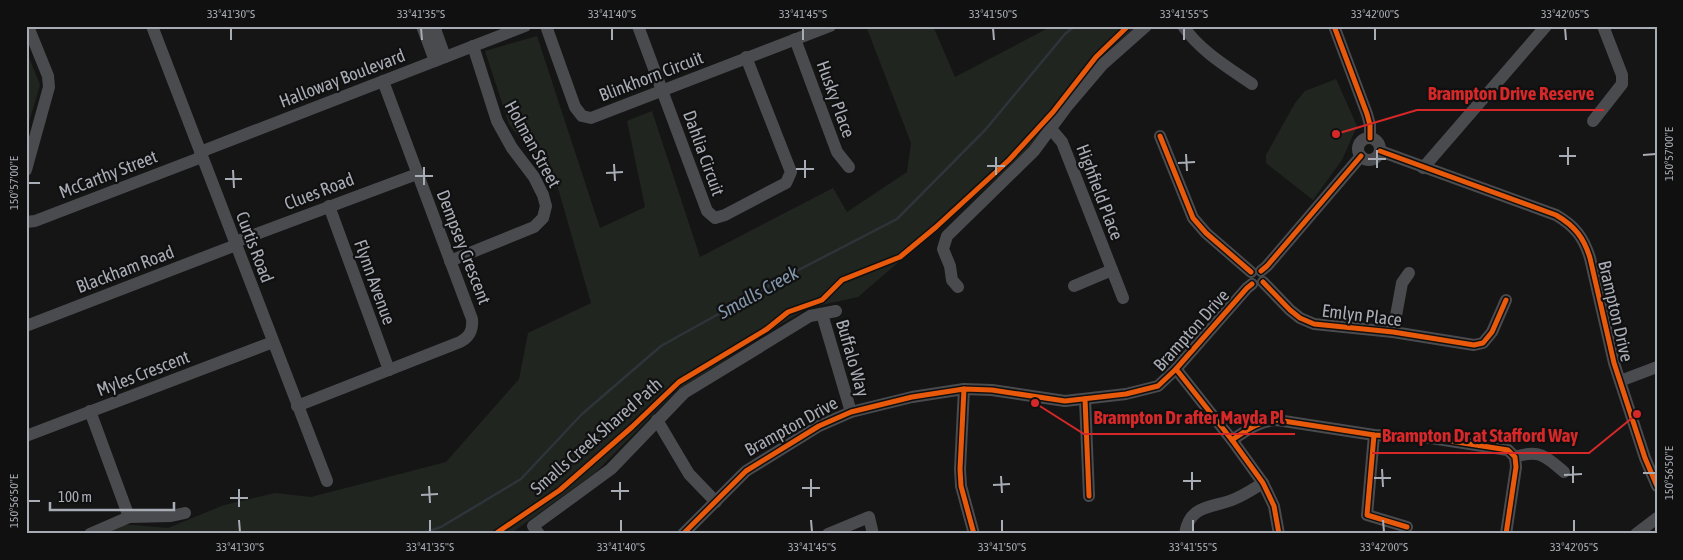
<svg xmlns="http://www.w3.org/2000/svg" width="1683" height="560" viewBox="0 0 1683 560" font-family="'Asap Condensed',sans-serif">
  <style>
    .green { fill: #202520 }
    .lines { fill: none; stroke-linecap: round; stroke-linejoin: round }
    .stream { stroke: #2d343a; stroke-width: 2.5 }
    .minor { stroke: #4a4b4e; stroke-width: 12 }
    .cycleway-casing { stroke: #101011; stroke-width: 8 }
    .cycleway { stroke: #e8590c; stroke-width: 5 }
    .ticks { fill: none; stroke: #a8acb5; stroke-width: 2 }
    .labels { text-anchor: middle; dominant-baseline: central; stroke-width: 4.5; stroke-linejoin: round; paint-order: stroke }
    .street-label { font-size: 18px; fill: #a8acb5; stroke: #101011 }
    .water-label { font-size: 19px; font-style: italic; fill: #8398ad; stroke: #101011 }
    .leader { fill: none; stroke: #d62828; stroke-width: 2 }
    .callout-dot { fill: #d62828; stroke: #101011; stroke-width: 2 }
    .callout-label { font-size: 19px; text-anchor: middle; font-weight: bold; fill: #d62828; stroke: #101011; stroke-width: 4.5; stroke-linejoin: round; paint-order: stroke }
    .neatline { fill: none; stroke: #a8acb5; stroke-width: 2 }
    .ticks-label { font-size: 12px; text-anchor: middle; fill: #a8acb5 }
  </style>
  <rect width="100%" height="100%" fill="#151516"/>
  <!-- green -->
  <g class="green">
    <path d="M 866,26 L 933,26 L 955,77 L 1052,26 L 1136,26 L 1101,57 L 1025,154 L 858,297 L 808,308 L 781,324 L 676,391 L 596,472 L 510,534 L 101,534 L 121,524 L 168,528 L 224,505 L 275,493 L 311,497 L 446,462 L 519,379 L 528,333 L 591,303 L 558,188 L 509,124 L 485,51 L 537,36 L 600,228 L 645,207 L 627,121 L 652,111 L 700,257 L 833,188 L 847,212 L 907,172 L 911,143 Z"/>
    <path d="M 26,50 L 40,85 L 26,132 Z"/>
    <path d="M 1336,79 L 1357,126 L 1342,160 L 1313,200 L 1266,163 L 1266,155 L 1295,103 L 1305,91 Z"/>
  </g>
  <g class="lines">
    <!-- stream -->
    <path class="stream" d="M 420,534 L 441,527 L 521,479 L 582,414 L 661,346 L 783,278 L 897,219 L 986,129 L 1065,34 L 1075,26"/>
    <!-- minor -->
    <g class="minor">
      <path d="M 152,26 L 327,481"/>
      <path d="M 422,26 L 435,61"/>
      <path d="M 434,26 L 445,57"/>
      <path d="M 546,26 L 575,107 L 582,116 L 591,118 L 830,26"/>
      <path d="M 638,26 L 707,211 L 715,218 L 725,215 L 786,183 L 791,172 L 746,57"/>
      <path d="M 1183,26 C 1200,51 1229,68 1252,84"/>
      <path d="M 1334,26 L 1367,114 L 1370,125 L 1370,138"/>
      <path d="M 795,39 L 837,152 L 849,167"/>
      <path d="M 1593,121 L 1622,84 L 1622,75 L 1603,26"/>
      <path d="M 1051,129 L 1062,142 L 1123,298"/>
      <path d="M 1160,136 L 1193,218 L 1206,233 L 1251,272"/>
      <circle cx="1369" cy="149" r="11"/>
      <path d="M 1380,151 L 1556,215 C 1575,226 1584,238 1590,258 L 1614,363 L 1645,458 L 1657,486"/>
      <path d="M 200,152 L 525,26"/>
      <path d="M 1423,168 L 1546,26"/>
      <path d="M 26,170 L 49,87 L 48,76 L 29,29"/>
      <path d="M 329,206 L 389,370"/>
      <path d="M 26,222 L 35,221 L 202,157"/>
      <path d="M 235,242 L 417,174"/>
      <path d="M 450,261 L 534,227 L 543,218 L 546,206 L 543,195 L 534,177 L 512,148 L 497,121 L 473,46"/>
      <path d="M 1261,271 L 1267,266 L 1361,156"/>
      <path d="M 1263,282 L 1290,310 L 1300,318 L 1314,324 L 1393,332 L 1474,345 L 1483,343 L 1492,332 L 1506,300"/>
      <path d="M 1074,286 L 1112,270"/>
      <path d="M 958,287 L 952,280 L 950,266 L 943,249 L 947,236 L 1034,151 L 1068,105 L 1102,65 L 1146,26"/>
      <path d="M 822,314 L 851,412"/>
      <path d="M 26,326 L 236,245"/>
      <path d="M 1393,332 L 1402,283 L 1409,273"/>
      <path d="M 1176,369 L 1232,440 L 1263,483 L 1274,506 L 1279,534"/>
      <path d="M 1620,381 L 1657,367"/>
      <path d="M 964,389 L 960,469 L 961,486 L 974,534"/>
      <path d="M 1085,399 L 1089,496"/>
      <path d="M 297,406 L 460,342 C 470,337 473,330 472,319 L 383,81"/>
      <path d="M 90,411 L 129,517"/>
      <path d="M 657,420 L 689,474 L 716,502"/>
      <path d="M 1374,435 L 1367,515 L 1407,527"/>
      <path d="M 26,436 L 273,342"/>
      <path d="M 1232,440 C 1247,430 1259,421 1277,420 L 1374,435 L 1431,438 L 1508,450 L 1515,457 L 1516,467 L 1506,534"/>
      <path d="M 1515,457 C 1539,449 1546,456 1564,472"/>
      <path d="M 90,534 L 129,517 L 171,516 L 185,513"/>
      <path d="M 539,534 L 533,526 L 611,469 L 684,393 L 810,316 L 836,311"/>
      <path d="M 683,534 L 746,471 L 819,426 L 851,412 L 912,397 L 964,389 L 992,390 L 1065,401 L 1126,394 L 1158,386 L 1176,369 L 1247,288 L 1252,284"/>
      <path d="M 828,534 L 869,517 L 873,534"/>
      <path d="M 1185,534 C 1189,505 1211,508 1232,500 C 1243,496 1253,489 1263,483"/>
      <path d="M 1636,534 L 1657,518"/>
    </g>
    <defs>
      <g id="cycleway">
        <path d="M 1334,26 L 1367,114 L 1370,125 L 1370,138"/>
        <path d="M 1160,136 L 1193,218 L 1206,233 L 1251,272"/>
        <path d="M 1380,151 L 1556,215 C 1575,226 1584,238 1590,258 L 1614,363 L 1645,458 L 1657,486"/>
        <path d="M 1261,271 L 1267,266 L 1361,156"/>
        <path d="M 1263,282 L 1290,310 L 1300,318 L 1314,324 L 1393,332 L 1474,345 L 1483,343 L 1492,332 L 1506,300"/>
        <path d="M 1176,369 L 1232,440 L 1263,483 L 1274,506 L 1279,534"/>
        <path d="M 964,389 L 960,469 L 961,486 L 974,534"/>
        <path d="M 1085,399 L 1089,496"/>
        <path d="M 1374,435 L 1367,515 L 1407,527"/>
        <path d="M 1232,440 C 1247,430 1259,421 1277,420 L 1374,435 L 1431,438 L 1508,450 L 1515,457 L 1516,467 L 1506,534"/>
        <path d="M 495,534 L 560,490 L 632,427 L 679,382 L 767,329 L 788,312 L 822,300 L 842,280 L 900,257 L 936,227 L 1009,160 L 1053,112 L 1096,57 L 1128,26"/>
        <path d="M 683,534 L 746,471 L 819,426 L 851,412 L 912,397 L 964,389 L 992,390 L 1065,401 L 1126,394 L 1158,386 L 1176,369 L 1247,288 L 1252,284"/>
      </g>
    </defs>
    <!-- cycleway casing -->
    <use href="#cycleway" class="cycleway-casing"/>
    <!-- cycleway -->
    <use href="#cycleway" class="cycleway"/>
  </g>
  <!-- ticks -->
  <path class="ticks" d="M 231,28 L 231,40M 421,28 L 422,40M 612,28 L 612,40M 803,28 L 803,40M 993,28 L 994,40M 1184,28 L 1184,40M 1375,28 L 1375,40M 1565,28 L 1566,40M 1568,147 L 1568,165M 1377,150 L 1377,168M 1186,154 L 1187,171M 1643,155 L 1656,154M 1559,156 L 1576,156M 996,157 L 996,175M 1368,159 L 1386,159M 805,160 L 805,178M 1178,163 L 1195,162M 614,164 L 615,181M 987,166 L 1005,166M 424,167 L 424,185M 796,169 L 814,169M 233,170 L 234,188M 606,173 L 623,172M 415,176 L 433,176M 225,179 L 242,179M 28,183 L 40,183M 1573,466 L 1573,483M 1382,469 L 1383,487M 1192,472 L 1192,490M 1643,473 L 1656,473M 1564,475 L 1582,474M 1001,476 L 1002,493M 1374,478 L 1391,478M 811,479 L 811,497M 1183,481 L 1201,481M 620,482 L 620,500M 993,485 L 1010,484M 429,486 L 430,503M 802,488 L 820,488M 239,489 L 239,507M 611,491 L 629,491M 421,495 L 438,494M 230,498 L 248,498M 28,501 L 40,501M 239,520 L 240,532M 430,520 L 430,532M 621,520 L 621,532M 811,520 L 812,532M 1002,520 L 1002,532M 1193,520 L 1193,532M 1383,520 L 1384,532M 1574,520 L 1574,532"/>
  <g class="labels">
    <!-- street labels -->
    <g class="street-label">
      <text transform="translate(651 76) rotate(-21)">Blinkhorn Circuit</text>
      <text transform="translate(342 78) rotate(-21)">Halloway Boulevard</text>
      <text transform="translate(836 99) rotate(70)">Husky Place</text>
      <text transform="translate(533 144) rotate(61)">Holman Street</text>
      <text transform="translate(704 153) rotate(70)">Dahlia Circuit</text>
      <text transform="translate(108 174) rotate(-21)">McCarthy Street</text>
      <text transform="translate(319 191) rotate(-21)">Clues Road</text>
      <text transform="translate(1100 192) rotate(69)">Highfield Place</text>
      <text transform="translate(255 247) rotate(69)">Curtis Road</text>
      <text transform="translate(464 247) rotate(69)">Dempsey Crescent</text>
      <text transform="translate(125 269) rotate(-21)">Blackham Road</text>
      <text transform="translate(375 282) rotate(70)">Flynn Avenue</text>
      <text transform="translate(1616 311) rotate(77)">Brampton Drive</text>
      <text transform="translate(1362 315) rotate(7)">Emlyn Place</text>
      <text transform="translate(1191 330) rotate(-48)">Brampton Drive</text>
      <text transform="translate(853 358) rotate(74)">Buffalo Way</text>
      <text transform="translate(143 373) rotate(-21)">Myles Crescent</text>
      <text transform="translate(791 426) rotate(-29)">Brampton Drive</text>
      <text transform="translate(596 436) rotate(-41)">Smalls Creek Shared Path</text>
    </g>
    <!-- water labels -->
    <g class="water-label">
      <text transform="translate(758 292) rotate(-29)">Smalls Creek</text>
    </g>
  </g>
  <!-- callouts -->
  <path class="leader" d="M1336 134L1417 110H1604M1035 403L1084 434H1295M1637 414L1589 453H1372"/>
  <g class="callout-dot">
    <circle cx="1336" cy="134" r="5"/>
    <circle cx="1035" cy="403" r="5"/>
    <circle cx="1637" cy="414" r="5"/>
  </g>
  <g class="callout-label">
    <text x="1511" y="100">Brampton Drive Reserve</text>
    <text x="1189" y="424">Brampton Dr after Mayda Pl</text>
    <text x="1480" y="442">Brampton Dr at Stafford Way</text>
  </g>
  <!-- border -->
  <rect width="1683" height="560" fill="none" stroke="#101011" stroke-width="55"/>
  <!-- scale -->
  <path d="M50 502v8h124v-8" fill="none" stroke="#a8acb5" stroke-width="2.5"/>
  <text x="58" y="502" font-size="15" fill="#a8acb5" stroke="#101011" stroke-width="4" paint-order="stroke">100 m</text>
  <rect x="28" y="28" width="1628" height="504" class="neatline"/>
  <g class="ticks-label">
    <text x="231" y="18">33°41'30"S</text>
    <text x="421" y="18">33°41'35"S</text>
    <text x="612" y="18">33°41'40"S</text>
    <text x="803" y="18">33°41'45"S</text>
    <text x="993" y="18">33°41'50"S</text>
    <text x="1184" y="18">33°41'55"S</text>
    <text x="1375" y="18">33°42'00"S</text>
    <text x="1565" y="18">33°42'05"S</text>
    <text transform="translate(1669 154) rotate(-90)" y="4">150°57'00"E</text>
    <text transform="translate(14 183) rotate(-90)" y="4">150°57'00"E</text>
    <text transform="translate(1669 473) rotate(-90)" y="4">150°56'50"E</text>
    <text transform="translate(14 501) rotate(-90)" y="4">150°56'50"E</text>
    <text x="240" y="551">33°41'30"S</text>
    <text x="430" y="551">33°41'35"S</text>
    <text x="621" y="551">33°41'40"S</text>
    <text x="812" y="551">33°41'45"S</text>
    <text x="1002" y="551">33°41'50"S</text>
    <text x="1193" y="551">33°41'55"S</text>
    <text x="1384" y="551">33°42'00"S</text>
    <text x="1574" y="551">33°42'05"S</text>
  </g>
</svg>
